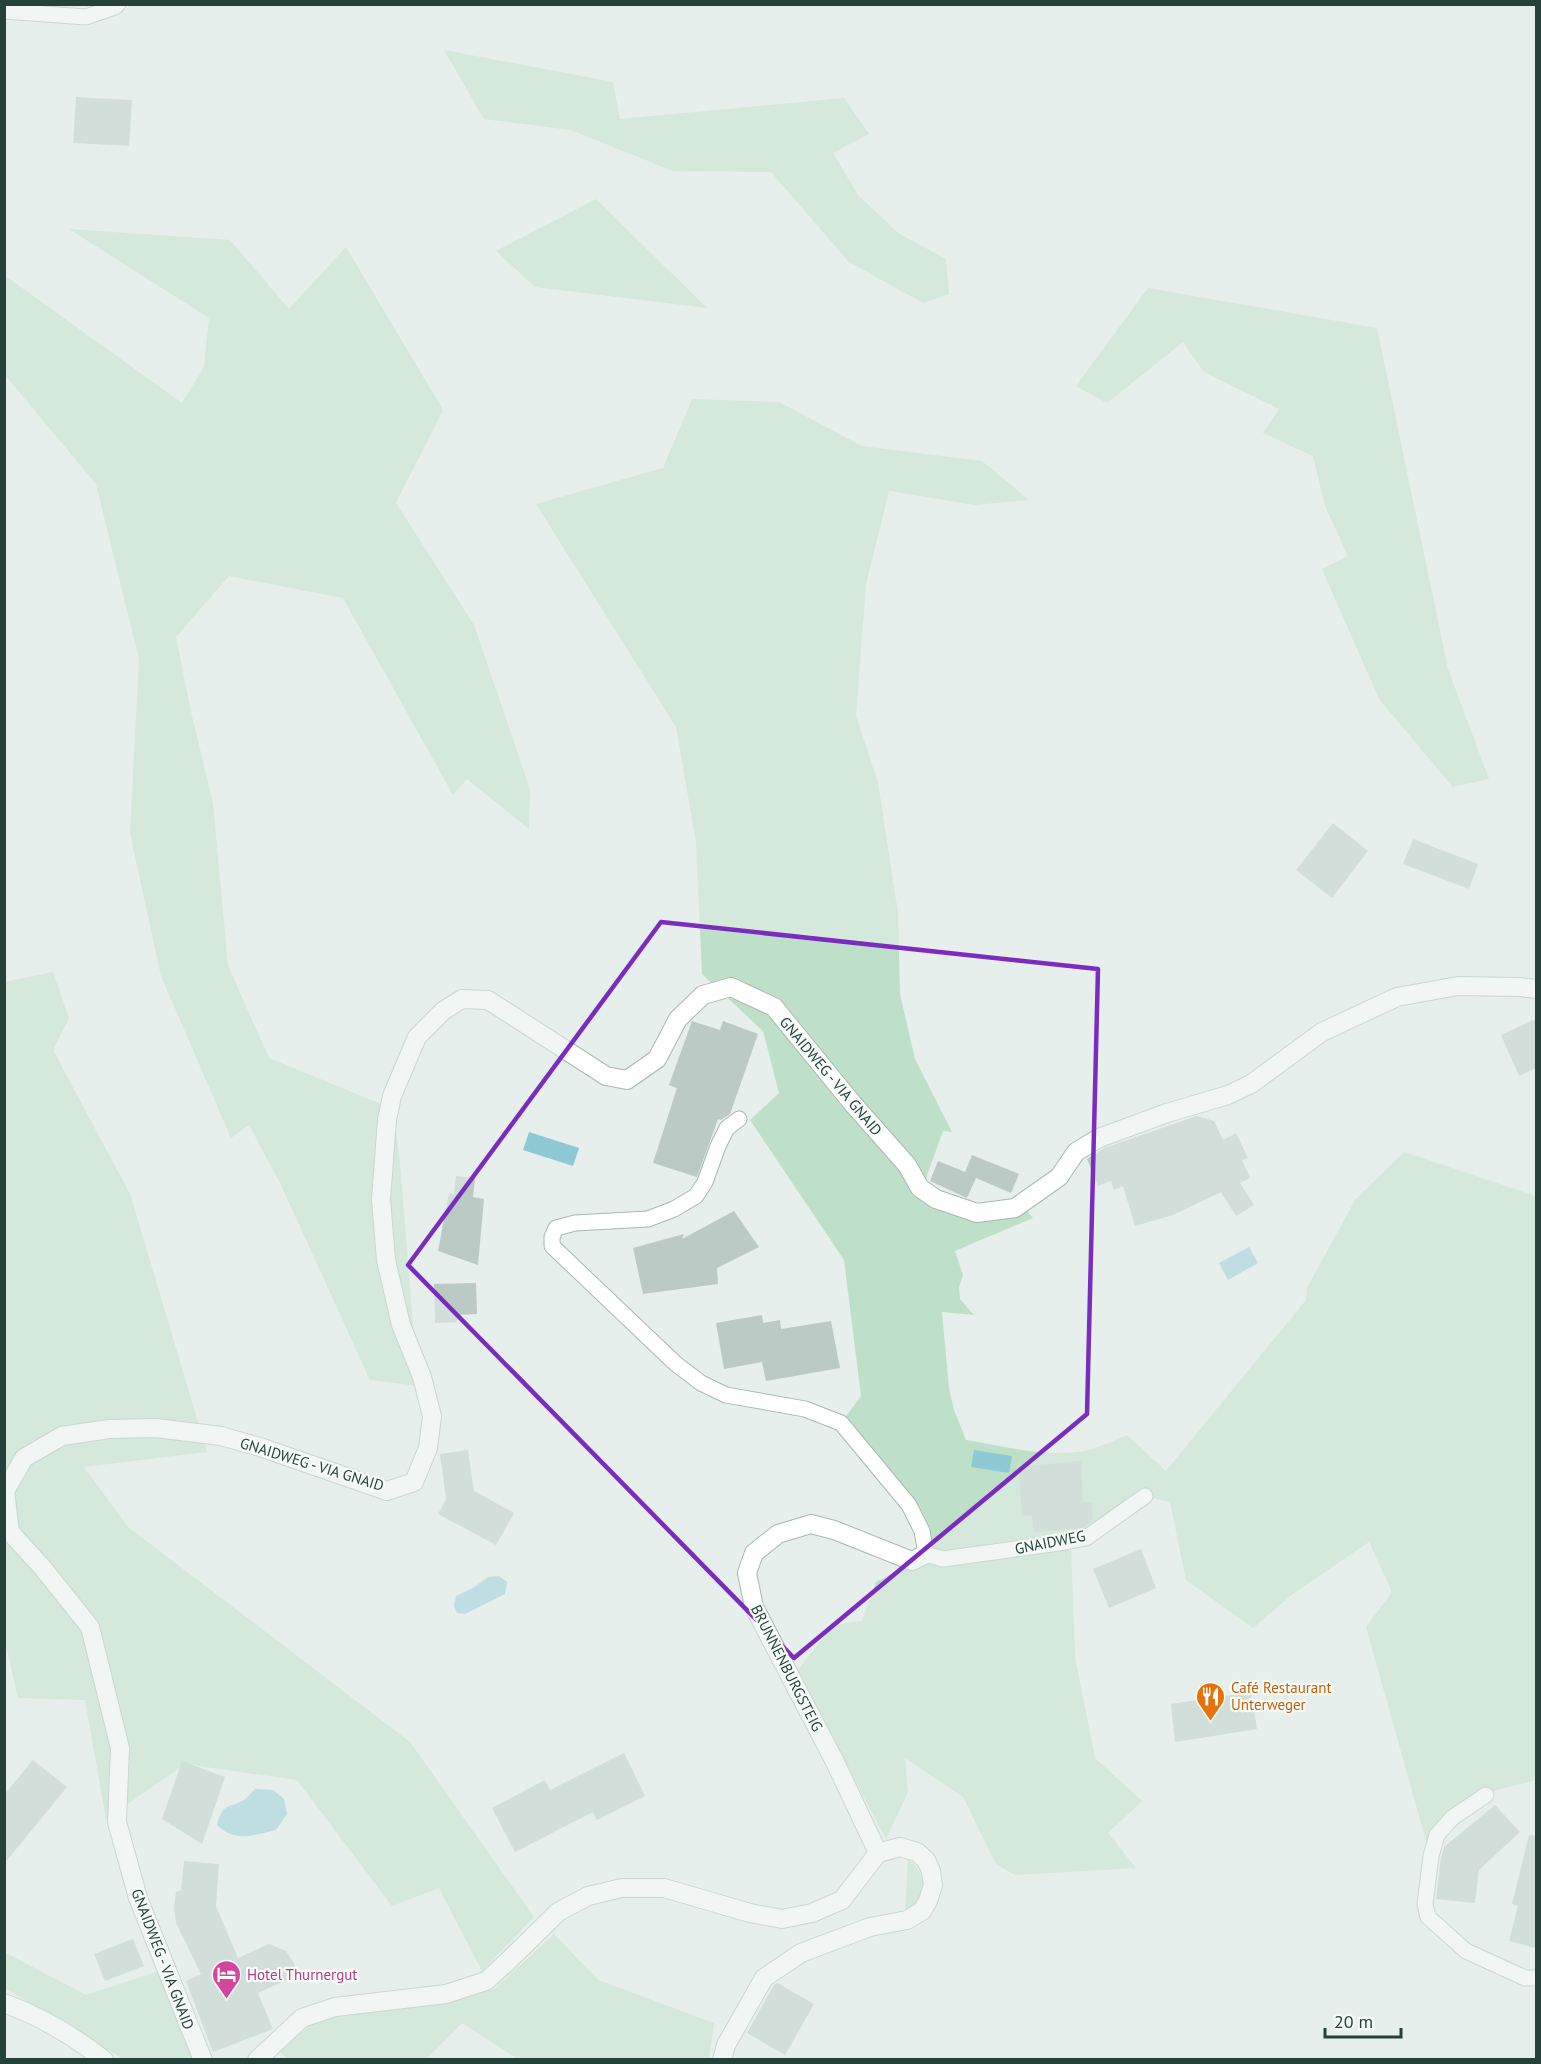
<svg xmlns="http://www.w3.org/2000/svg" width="1541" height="2064" viewBox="0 0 1541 2064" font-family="'PT Sans',sans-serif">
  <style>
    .green { fill: #bfe0c8 }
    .water { fill: #8ec9d4 }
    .building { fill: #bbcac4 }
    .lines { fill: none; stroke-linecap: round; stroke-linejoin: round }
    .lane-casing { stroke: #a8b8b2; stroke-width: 17 }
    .street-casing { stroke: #a8b8b2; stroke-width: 20 }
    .lane { stroke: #fff; stroke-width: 15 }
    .street { stroke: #fff; stroke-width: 18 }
    .marked { fill: none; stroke: #7b2cbf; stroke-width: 4.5; stroke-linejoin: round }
    .labels { text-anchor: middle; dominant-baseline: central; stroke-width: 4.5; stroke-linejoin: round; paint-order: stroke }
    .street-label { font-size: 15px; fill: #24423a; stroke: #f7fbf9 }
    .food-label { font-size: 15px; fill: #c56008; stroke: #f7fbf9; text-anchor: start }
    .hotel-label { font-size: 15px; fill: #b23c85; stroke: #f7fbf9; text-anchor: start }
  </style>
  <rect width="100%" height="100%" fill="#e6efeb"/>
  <!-- green -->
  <g class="green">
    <path d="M 444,50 L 613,82 L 620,119 L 844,98 L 869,134 L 833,153 L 858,195 L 898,233 L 946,259 L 949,294 L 923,303 L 849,262 L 771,172 L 673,171 L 571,130 L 484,119 Z"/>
    <path d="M 596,199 L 707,308 L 535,287 L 496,251 Z"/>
    <path d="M 69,229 L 230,240 L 289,309 L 346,247 L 443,410 L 396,503 L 474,625 L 530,789 L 529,829 L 467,779 L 453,795 L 343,598 L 229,576 L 176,637 L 191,712 L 213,803 L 228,966 L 269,1058 L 393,1109 L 400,1164 L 418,1386 L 370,1380 L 280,1183 L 249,1125 L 231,1138 L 161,976 L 130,833 L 139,659 L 96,484 L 5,375 L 4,275 L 182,403 L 204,367 L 209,318 Z"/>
    <path d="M 1148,288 L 1377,328 L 1448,669 L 1489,779 L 1453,787 L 1379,699 L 1322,569 L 1348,556 L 1325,506 L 1313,456 L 1263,433 L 1279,409 L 1204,372 L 1183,342 L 1107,403 L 1076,386 Z"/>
    <path d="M 692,399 L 779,402 L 862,446 L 982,461 L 1029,500 L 975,505 L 889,491 L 866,584 L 856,716 L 878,783 L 898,913 L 900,994 L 915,1059 L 952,1132 L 943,1131 L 925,1181 L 936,1199 L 977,1214 L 1021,1203 L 1033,1218 L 955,1251 L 963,1275 L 959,1287 L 960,1299 L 974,1315 L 942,1312 L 949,1388 L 954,1410 L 966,1440 C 1004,1446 1055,1460 1092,1449 C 1104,1446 1116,1439 1127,1435 L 1166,1471 L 1306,1300 L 1307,1288 L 1355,1200 L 1404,1152 L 1536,1196 L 1536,1780 L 1486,1793 L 1452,1817 L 1430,1855 L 1366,1627 L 1392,1592 L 1369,1542 L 1294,1593 L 1253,1628 L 1186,1580 L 1170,1502 L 1145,1496 L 1086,1538 L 926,1554 L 922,1531 L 841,1423 L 861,1396 L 844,1260 L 750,1120 L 779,1093 L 763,1031 L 702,974 L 696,842 L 676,727 L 536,504 L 663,468 Z"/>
    <path d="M 53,972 L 69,1018 L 53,1050 L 130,1194 L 207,1452 L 84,1467 L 128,1527 L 410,1742 L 534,1917 L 482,1971 L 439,1888 L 392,1906 L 297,1780 L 185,1764 L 106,1819 L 85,1700 L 18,1698 L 4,1636 L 4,982 Z"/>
    <path d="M 1071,1546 L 1075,1657 L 1095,1758 L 1142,1801 L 1108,1833 L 1136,1868 L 1015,1875 L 996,1864 L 963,1797 L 905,1758 L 908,1792 L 886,1839 L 797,1671 L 833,1625 L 862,1621 L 876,1582 L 926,1556 Z"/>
    <path d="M 908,1858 C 927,1876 933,1900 905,1913 Z"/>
    <path d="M 554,1934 L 598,1980 L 714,2023 L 709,2059 L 518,2059 L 462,2023 L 426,2059 L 287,2059 L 279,2051 L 318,2019 L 493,1990 Z"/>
    <path d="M 4,1952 L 86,1995 L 159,1971 L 194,2059 L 123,2059 L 5,1988 Z"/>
  </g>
  <!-- water -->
  <g class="water">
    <path d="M 529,1132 L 579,1148 L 573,1166 L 523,1150 Z"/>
    <path d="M 1249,1247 L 1258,1263 L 1228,1280 L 1219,1263 Z"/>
    <path d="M 974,1450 L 1012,1456 L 1009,1473 L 971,1467 Z"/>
    <path d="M 499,1576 L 507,1582 L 505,1594 L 465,1614 L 457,1613 L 454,1606 L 456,1596 L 473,1588 L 488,1577 Z"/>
    <path d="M 255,1789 L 273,1790 L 284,1799 L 287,1814 L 276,1830 C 253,1835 235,1843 217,1825 C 223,1802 228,1809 244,1800 C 248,1797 252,1792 255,1789 Z"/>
  </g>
  <!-- building -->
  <g class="building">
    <path d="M 76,97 L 132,100 L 129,146 L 73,143 Z"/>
    <path d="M 1333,823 L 1368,851 L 1332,898 L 1296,870 Z"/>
    <path d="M 1413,839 L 1478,864 L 1469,889 L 1403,864 Z"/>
    <path d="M 1536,1019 L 1536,1068 L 1519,1076 L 1501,1035 Z"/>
    <path d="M 692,1021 L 720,1030 L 723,1021 L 758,1034 L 730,1114 L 721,1120 L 718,1119 L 697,1177 L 653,1163 L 677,1088 L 669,1085 Z"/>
    <path d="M 1197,1116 L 1214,1121 L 1223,1140 L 1236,1133 L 1248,1158 L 1242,1160 L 1250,1178 L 1240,1183 L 1254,1205 L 1236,1216 L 1221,1192 L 1173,1215 L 1135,1226 L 1123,1186 L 1114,1190 L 1111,1181 L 1098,1186 L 1087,1159 L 1104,1148 Z"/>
    <path d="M 972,1155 L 1019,1174 L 1011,1193 L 976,1178 L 967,1198 L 930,1181 L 938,1161 L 965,1172 Z"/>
    <path d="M 456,1176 L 475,1178 L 473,1197 L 484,1199 L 478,1265 L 438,1251 L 449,1193 L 454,1194 Z"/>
    <path d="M 734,1211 L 759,1247 L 717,1268 L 718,1284 L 643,1294 L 633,1248 L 684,1234 L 682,1239 Z"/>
    <path d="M 476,1283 L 477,1314 L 457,1315 L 457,1322 L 435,1323 L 434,1284 Z"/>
    <path d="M 762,1315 L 763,1323 L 780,1320 L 781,1329 L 831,1321 L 840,1368 L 766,1381 L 762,1362 L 724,1369 L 716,1323 Z"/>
    <path d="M 468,1450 L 474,1491 L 514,1513 L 496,1545 L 438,1514 L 446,1499 L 440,1454 Z"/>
    <path d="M 1081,1461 L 1083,1502 L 1092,1502 L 1093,1517 L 1091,1522 L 1083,1528 L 1034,1532 L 1032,1515 L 1022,1516 L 1019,1467 Z"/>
    <path d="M 1141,1549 L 1156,1588 L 1109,1608 L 1093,1569 Z"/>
    <path d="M 1251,1692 L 1257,1729 L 1175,1742 L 1171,1704 Z"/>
    <path d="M 624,1753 L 645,1796 L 597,1820 L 593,1812 L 515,1852 L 492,1808 L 545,1780 L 550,1790 Z"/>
    <path d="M 33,1760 L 67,1787 L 4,1864 L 4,1795 Z"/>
    <path d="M 182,1761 L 225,1777 L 202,1844 L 162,1819 Z"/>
    <path d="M 1495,1805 L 1520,1832 L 1479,1870 L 1475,1903 L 1436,1899 L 1441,1858 L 1444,1847 Z"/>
    <path d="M 1529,1835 L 1536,1836 L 1536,1948 L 1509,1941 L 1518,1906 L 1512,1904 Z"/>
    <path d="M 184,1861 L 219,1864 L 216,1906 L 238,1958 L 269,1944 L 286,1951 L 295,1965 L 291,1978 L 258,1993 L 273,2029 L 213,2052 L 186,1981 L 201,1974 L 176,1923 L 174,1908 L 176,1892 L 181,1890 Z"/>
    <path d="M 133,1939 L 144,1966 L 105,1981 L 94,1954 Z"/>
    <path d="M 777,1983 L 814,2004 L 785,2055 L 747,2033 L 774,1985 Z"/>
  </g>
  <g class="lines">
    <defs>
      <g id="lane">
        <path d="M 4,11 L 86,17 L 115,7 L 118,4"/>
        <path d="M 739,1119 L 727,1128 L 718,1146 L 705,1182 L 696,1196 L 674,1209 L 648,1219 L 575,1223 L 556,1228 L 552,1237 L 552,1246 L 676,1364 L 701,1383 L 726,1395 L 805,1409 L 841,1423 L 909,1505 L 922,1531 L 926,1554 L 943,1559 L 1059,1543 L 1086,1538 L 1145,1496"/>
        <path d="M 1486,1795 L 1452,1818 L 1437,1835 L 1431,1856 L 1425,1904 L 1428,1917 L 1466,1951 L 1525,1978 L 1536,1978"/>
      </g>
      <g id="street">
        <path d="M 878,1853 L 835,1762 L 754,1607 L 747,1573 L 754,1553 L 778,1534 L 811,1524 L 834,1530 L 912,1561 L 926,1554"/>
        <path d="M 4,2003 C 39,2016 75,2037 104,2060"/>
        <path d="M 203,2060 L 138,1898 L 117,1822 L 120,1748 L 90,1627 L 42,1567 L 10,1532 L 5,1491 L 24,1458 L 62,1436 L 109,1429 L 156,1428 L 221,1436 L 260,1447 L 387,1491 L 414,1482 L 428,1448 L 432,1416 L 422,1377 L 401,1325 L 386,1260 L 381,1199 L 387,1120 L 392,1096 L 417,1037 L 443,1011 L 462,999 L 488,1000 L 606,1076 L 627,1080 L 657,1059 L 678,1019 L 703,995 L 731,987 L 774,1007 L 853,1104 L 907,1165 L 920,1188 L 936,1199 L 977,1213 L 1015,1208 L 1059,1177 L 1076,1152 L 1099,1138 L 1167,1113 L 1228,1095 L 1251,1084 L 1322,1032 L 1397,997 L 1458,986 L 1520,987 L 1536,989"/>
        <path d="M 257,2060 L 302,2018 L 335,2007 L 446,1994 L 486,1981 L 505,1964 L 558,1912 L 588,1896 L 622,1888 L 664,1888 L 750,1913 L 782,1919 L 812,1913 L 842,1900 L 878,1853"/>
        <path d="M 722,2060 L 726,2045 L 764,1978 L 801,1953 L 870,1927 L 907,1920 L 922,1911 L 928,1901 L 933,1885 L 931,1871 L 926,1860 L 917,1852 L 900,1847 L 878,1853"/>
      </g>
    </defs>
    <!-- lane casing -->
    <use href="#lane" class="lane-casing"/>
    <!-- street casing -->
    <use href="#street" class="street-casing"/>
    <!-- lane -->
    <use href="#lane" class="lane"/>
    <!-- street -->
    <use href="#street" class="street"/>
  </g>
  <!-- marked area -->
  <path d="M0 0H1541V2064H0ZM 661,922 L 1098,969 L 1087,1414 L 794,1658 L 408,1265 Z" fill="#e6efeb" fill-opacity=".55" fill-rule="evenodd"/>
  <path class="marked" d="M 661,922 L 1098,969 L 1087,1414 L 794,1658 L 408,1265 Z"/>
  <!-- icons -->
  <defs>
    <symbol id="restaurant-pin" viewBox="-11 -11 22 30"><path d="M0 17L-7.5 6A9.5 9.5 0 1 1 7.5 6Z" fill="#e8710a" stroke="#f7fbf9"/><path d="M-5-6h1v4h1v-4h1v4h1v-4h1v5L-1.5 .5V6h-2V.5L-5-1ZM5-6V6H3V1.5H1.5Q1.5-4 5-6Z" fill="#fff"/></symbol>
    <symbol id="hotel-pin" viewBox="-11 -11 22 30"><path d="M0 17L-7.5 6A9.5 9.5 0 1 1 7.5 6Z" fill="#d1479c" stroke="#f7fbf9"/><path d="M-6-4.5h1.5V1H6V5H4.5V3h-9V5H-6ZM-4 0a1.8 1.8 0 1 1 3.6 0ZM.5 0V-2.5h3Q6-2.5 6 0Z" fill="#fff"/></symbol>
  </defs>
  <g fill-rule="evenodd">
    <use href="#restaurant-pin" x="1194" y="1680" width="33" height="45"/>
    <use href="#hotel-pin" x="210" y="1958" width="33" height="45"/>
  </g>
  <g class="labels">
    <!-- street labels -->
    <g class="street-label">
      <text transform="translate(831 1076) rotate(50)">GNAIDWEG - VIA GNAID</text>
      <text transform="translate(312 1464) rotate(17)">GNAIDWEG - VIA GNAID</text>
      <text transform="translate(1050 1542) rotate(-11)">GNAIDWEG</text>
      <text transform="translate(787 1668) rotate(63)">BRUNNENBURGSTEIG</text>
      <text transform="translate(163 1959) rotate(69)">GNAIDWEG - VIA GNAID</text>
    </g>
    <!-- food labels -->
    <g class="food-label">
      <text x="1231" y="1687">Café Restaurant<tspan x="1231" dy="17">Unterweger</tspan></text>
    </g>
    <!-- hotel labels -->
    <g class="hotel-label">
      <text x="247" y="1974">Hotel Thurnergut</text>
    </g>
  </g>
  <!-- border -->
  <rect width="1541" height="2064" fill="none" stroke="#24423a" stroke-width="12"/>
  <!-- scale -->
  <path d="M1325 2028v9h76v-9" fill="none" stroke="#24423a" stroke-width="3"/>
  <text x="1334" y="2028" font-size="18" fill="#24423a" stroke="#f7fbf9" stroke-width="4.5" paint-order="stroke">20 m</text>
</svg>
